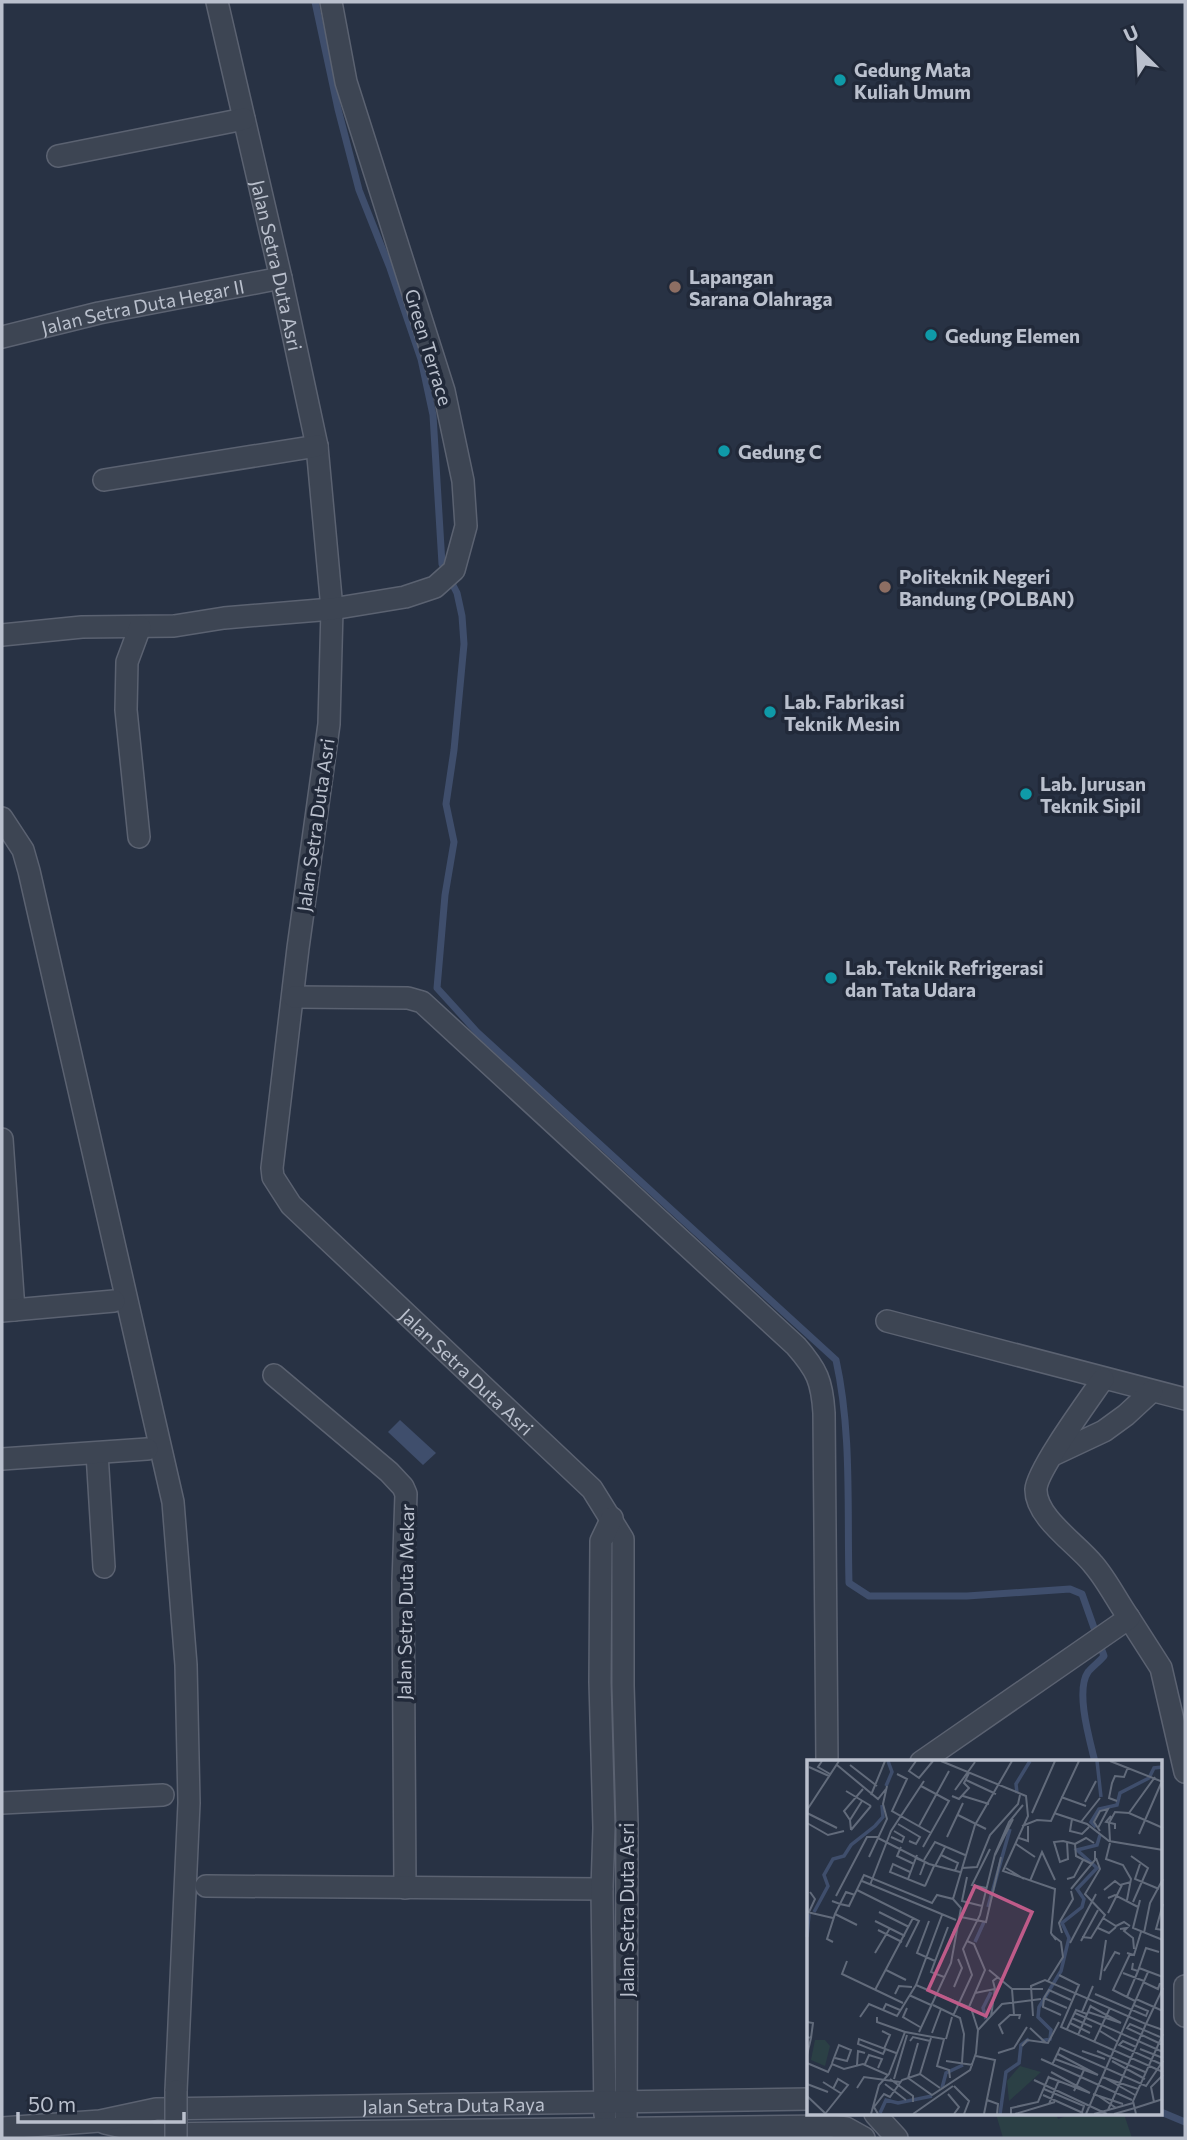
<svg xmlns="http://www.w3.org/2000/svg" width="1187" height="2140" viewBox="0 0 1187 2140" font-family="Commissioner,sans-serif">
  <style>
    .green { fill: #2b4045 }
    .water { fill: #3f4e6c }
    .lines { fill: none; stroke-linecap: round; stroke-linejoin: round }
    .stream { stroke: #3f4e6c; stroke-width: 7 }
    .street-casing { stroke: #5b6271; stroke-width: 24 }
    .street { stroke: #3d4553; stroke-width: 21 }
    .street-bridge-casing { stroke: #5b6271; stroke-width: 24; stroke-linecap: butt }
    .street-bridge { stroke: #3d4553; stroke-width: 21 }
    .culture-dot { fill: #0f9aa8; stroke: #212939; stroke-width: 2.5 }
    .education-dot { fill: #8d6e63; stroke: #212939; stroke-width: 2.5 }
    .labels { text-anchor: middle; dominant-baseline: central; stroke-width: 7; stroke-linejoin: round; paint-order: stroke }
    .poi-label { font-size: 19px; font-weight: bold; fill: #bac0cd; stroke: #212939; text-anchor: start }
    .street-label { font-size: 19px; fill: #bac0cd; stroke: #212939 }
    .inset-river { fill: none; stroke: #3f4e6c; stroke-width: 3.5 }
    .inset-road { fill: none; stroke: #626b7b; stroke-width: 2 }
    .view { fill: #bf5b89; fill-opacity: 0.15; stroke: #bf5b89; stroke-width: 3.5 }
    .inset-edge { fill: none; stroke: #bac0cd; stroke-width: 3.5 }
  </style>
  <rect width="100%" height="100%" fill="#283244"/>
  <!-- green -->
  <path class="green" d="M 996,2114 L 1056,2114 L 1058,2119 L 1072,2114 L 1124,2114 L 1132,2138 L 1003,2138 Z"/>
  <!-- water -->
  <path class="water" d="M 400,1420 L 436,1453 L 423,1465 L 388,1432 Z"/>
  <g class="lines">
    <!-- stream -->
    <g class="stream">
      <path d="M 315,2 L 338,109 L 359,190 L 390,268 L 421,359 L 433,415 L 442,564 L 457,593 L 462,616 L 464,644 L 454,750 L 446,804 L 454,842 L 445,895 L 437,988 L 477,1032 L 836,1360 C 852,1432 847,1509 849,1583 L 869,1596 L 967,1596 L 1070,1589 L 1082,1594 L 1104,1656 C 1099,1662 1092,1667 1088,1672 C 1075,1691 1090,1741 1095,1762"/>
      <path d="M 1161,2112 L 1185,2122"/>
    </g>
    <defs>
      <g id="street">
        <path id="s1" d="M 217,2 L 281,278 L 317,446 L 332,609 L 329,724 L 298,948 L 272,1168 L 273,1177 L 291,1205 L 592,1489 L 623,1539 L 623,1685 L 627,1824 L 626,2138"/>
        <path d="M 58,156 L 244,119"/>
        <path id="s2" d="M 2,337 L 99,313 L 281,278"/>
        <path d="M 104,480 L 317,446"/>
        <path d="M 2,635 L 82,627 L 174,626 L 224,618 L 332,609 L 405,597 L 435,587 L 454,570 L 466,526 L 463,481 L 444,391 L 346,82 L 331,2"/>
        <path d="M 2,818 L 23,850 L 29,871 L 173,1502 L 186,1665 L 189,1803 L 176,2091"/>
        <path d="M 139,837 L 126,710 L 127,662 L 140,627"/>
        <path d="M 294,997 L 408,998 L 422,1002 L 796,1346 C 817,1370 822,1381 824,1413 L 827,1762"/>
        <path d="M 2,1139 L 14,1310"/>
        <path d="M 2,1311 L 114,1301"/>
        <path d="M 887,1321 L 1185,1399"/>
        <path d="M 274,1375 L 389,1472 L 403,1487 L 406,1494 L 403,1583 L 405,1888"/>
        <path d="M 97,1453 L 104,1567"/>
        <path d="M 1053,1455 L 1104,1431 L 1126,1415 L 1152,1391"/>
        <path d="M 2,1459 L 147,1449"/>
        <path d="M 1129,1618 L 1161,1668 L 1185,1772"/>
        <path d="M 921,1762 L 1129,1618 C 1117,1601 1107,1580 1093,1564 C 1077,1544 1035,1517 1036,1489 C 1037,1470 1090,1398 1103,1379"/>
        <path d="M 2,1803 L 163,1795"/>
        <path d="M 206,1886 L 602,1889"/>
        <path d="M 1185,1986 L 1185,2016"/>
        <path d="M 875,2114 L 897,2138"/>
        <path d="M 605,2115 L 602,1889 L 604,1828 L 600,1682 L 601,1541 L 612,1518"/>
        <path d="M 105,2123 L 153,2134 L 831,2126 L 846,2128 L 864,2138"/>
        <path id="s3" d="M 2,2128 L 100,2121 L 156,2109 L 809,2099"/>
      </g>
    </defs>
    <!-- street casing -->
    <use href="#street" class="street-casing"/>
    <!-- street -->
    <use href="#street" class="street"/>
    <defs>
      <path id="street-bridge" d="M 176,2091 L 176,2138"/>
    </defs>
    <!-- street-bridge casing -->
    <use href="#street-bridge" class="street-bridge-casing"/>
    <!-- street-bridge -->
    <use href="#street-bridge" class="street-bridge"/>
  </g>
  <!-- markers -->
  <g class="culture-dot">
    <circle cx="840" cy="80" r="7"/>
    <circle cx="931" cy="335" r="7"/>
    <circle cx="724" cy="451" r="7"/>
    <circle cx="770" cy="712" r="7"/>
    <circle cx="1026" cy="794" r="7"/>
    <circle cx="831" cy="978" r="7"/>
  </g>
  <g class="education-dot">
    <circle cx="675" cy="287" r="7"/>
    <circle cx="885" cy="587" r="7"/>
  </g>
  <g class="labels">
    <!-- poi labels -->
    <g class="poi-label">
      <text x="854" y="69">Gedung Mata<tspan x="854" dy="22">Kuliah Umum</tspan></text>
      <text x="689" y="276">Lapangan<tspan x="689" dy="22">Sarana Olahraga</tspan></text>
      <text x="945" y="335">Gedung Elemen</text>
      <text x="738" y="451">Gedung C</text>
      <text x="899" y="576">Politeknik Negeri<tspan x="899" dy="22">Bandung (POLBAN)</tspan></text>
      <text x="784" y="701">Lab. Fabrikasi<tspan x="784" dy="22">Teknik Mesin</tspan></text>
      <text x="1040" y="783">Lab. Jurusan<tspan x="1040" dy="22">Teknik Sipil</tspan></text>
      <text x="845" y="967">Lab. Teknik Refrigerasi<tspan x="845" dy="22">dan Tata Udara</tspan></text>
    </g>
    <!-- street labels -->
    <g class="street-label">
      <text stroke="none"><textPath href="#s1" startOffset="270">Jalan Setra Duta Asri</textPath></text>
      <text stroke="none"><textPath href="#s2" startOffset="144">Jalan Setra Duta Hegar II</textPath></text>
      <text transform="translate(429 347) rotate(73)">Green Terrace</text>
      <text transform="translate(315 825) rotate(-82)">Jalan Setra Duta Asri</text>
      <text stroke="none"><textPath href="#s1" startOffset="1466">Jalan Setra Duta Asri</textPath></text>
      <text transform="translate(405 1602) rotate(-89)">Jalan Setra Duta Mekar</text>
      <text transform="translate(626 1910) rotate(-90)">Jalan Setra Duta Asri</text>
      <text stroke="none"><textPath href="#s3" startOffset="453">Jalan Setra Duta Raya</textPath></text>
    </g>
  </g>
  <!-- overview -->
  <g transform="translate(807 1760)">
    <rect width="355" height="355" fill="#283244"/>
    <path d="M 8,280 L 18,280 L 23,286 L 18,306 L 4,300 ZM 213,306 L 234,312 L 202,341 L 200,321 Z" fill="#2b4045"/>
    <path class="inset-river" d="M 290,1 L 294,37M 79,26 L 85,12 L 81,1M 210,33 L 209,24 L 223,1M 289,67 L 284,62 L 292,49 L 310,45 L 313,33 L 342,18 L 347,8 L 356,7M 181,147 L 203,69M 7,152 L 21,126 L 17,115 L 26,99 L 37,96 L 44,85 L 68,66 L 76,57 L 75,45M 0,177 L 2,154M 168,182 L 177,162M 179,259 L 176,248 L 184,232M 234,281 L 243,279 L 244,270 L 231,257 L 232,247 L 254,211 L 262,178 L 255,163 L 275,147 L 277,139 L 270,129 L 290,108 L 270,90 L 290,85 L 293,75M 135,328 L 139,313 L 156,305M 73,353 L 79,340 L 91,343 L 125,336M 193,354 L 199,312 L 212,303 L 214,285 L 222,279"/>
    <path class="inset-road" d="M 15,1 L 11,7 L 23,14M 109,1 L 102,11 L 112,18 L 126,1M 134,1 L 219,36 L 221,56 L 196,111 L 248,129 L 244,173 L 249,180M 303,1 L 356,22M 30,5 L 71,39 L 79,29M 43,5 L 70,26M 2,7 L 22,16M 90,14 L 100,19 L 85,51 L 124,73M 159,20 L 189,34M 114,26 L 142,41 L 116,87M 148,30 L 168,2M 39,31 L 64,46M 64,35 L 78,1M 145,36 L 152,39 L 162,28 L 157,23 L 162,13M 156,36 L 182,44M 254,37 L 279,46M 310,41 L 302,38 L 305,23 L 308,16 L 317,17 L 321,7M 278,42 L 289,21M 0,50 L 32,1M 0,53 L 30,68M 225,53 L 248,1M 247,53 L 280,64 L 302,81 L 356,90M 322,53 L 348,17M 151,55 L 179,69M 304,56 L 299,62 L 308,64 L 308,69M 265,59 L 263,71 L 275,74 L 282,67M 43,60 L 37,51 L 56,29M 274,62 L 293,38M 0,63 L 21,75 L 37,71M 91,64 L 113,77 L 109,84 L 102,81M 112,66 L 142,11M 215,66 L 230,60 L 244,61 L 272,1M 291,68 L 301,49 L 293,51 L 287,62 L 293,71M 44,70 L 43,60 L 55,41M 44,70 L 64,46M 332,74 L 355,21M 84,77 L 95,82 L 97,77 L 87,71M 140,77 L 156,43M 71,78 L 122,104 L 153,112M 212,78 L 221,81 L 221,66M 303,81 L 302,63 L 308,52 L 322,53 L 356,68M 260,82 L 261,99 L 253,102 L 247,82 L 256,81 L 268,84M 303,83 L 299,99 L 316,105 L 324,119 L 320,140M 209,84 L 228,97M 268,84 L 269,96 L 285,104M 268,84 L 279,78 L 287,83M 94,87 L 90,96 L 107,104M 134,95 L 151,103 L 148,111M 188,95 L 206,59M 324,96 L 341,108 L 326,142M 62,97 L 80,59 L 76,44 L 80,26M 109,98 L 118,102 L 113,115M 117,100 L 128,82 L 158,95M 333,104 L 328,119 L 352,129M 128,106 L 138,87M 155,108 L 170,107 L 183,75 L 211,44 L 213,35M 199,108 L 217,119M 103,112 L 86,104 L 83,112 L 118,126M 160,117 L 155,141 L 175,146M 101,119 L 110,95M 260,119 L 267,117 L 276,100M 55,121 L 149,160M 223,121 L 235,92 L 248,120M 63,125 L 84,71 L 117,21M 118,126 L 127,106M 179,128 L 165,125 L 183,89M 264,129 L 288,100 L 288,91M 50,130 L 112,161 L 99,187M 297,130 L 308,121 L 313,125 L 324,122M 29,136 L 60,77 L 72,77M 301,138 L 308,135 L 331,147M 146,139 L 168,65 L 205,1M 333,140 L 326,168 L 356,180M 25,141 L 33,144 L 39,132 L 48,135M 356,144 L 349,169 L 356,170M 0,152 L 26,158M 2,152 L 8,139 L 3,132M 72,152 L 102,167M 301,153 L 315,125M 28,154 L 50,165M 154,157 L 179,162 L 194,97M 296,158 L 309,166 L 317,162 L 323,166M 68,161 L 98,176M 122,161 L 110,193 L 128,201M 291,168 L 302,173 L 309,167M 313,169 L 320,168 L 317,171 L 326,178 L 327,189M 71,170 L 95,182M 255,173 L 252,163 L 266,139 L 264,131M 337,173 L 343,143 L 356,119M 275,177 L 284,178 L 298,155 L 278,134 L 293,109 L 289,98M 160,181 L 167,184 L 178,210 L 162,247M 274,181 L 291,150M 26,182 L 20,179 L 28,154 L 33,144 L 42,146 L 57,115 L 125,143 L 130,135 L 146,139 L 154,148 L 144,203 L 112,272M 263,183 L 289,134M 140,190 L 148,168M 68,193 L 83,168M 320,193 L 327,195 L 334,172M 323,194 L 306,230 L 328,241M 40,201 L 35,214 L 96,243M 332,208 L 356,217M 79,210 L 99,220M 182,210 L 205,229 L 236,229M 297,211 L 308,192 L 313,194M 331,211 L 339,188 L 352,192M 316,213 L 337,221M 252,215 L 272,225 L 254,267 L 356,312M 137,217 L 124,212 L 141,167M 293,220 L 299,180M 241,221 L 256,197 L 254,182 L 244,174M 336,222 L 351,229 L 353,223M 147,227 L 155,208 L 151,199M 356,228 L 339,264 L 356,270M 205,229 L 207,255M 68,230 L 106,158M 168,233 L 188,229 L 186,221 L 191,217M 88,234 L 92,226 L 105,227M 288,234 L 339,256 L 341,251 L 327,245M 102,235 L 124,245M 320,237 L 331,211 L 325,209 L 326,203M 237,238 L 242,230 L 264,240M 237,238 L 236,247 L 254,255M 237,238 L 260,248M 329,239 L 356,251M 126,245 L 153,258 L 157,274 L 155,303M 100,248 L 96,257 L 113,267M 76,250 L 79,244 L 93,250M 275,252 L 286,226M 281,252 L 314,263 L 283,246M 268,253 L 356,292M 146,256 L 165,215 L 156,189 L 173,155 L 188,94 L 202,62 L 216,45M 184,256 L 188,229M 226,256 L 224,226 L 238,220 L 339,264 L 301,350M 53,257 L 62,244 L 90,256 L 109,225 L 135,155M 70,257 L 70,262 L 98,272M 265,258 L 285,267M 0,262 L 6,263 L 4,278M 263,263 L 283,273M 223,268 L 239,283M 260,269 L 269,250 L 280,254M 171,270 L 195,244 L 234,239M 75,271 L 83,275 L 77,289M 293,271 L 311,282M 125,273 L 134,249M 196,274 L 192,265 L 203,255 L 213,255 L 212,259M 271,275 L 284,245M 0,277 L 4,278 L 0,295M 353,277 L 323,264 L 320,268 L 356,285M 139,279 L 145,257M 103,281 L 106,277 L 123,281M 287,282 L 303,248M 215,286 L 220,280 L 241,283 L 252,262M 329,287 L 316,281 L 312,285 L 354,304M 333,289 L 356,298M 78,290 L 76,294 L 51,284 L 52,279 L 89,293M 275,291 L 298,299M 290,291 L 338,312M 191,293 L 207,288 L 220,267M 169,296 L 188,300 L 177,354M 234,299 L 325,340M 248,299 L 291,315 L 251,294M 139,301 L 166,305M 305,301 L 338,319M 0,303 L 21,312 L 25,304 L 37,309 L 56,304 L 81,315M 25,303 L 32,285 L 44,290 L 40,301 L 28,298M 58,304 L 62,295 L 75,299 L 71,308M 50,305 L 51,291 L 58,293M 245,305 L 253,288 L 339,326 L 356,301M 113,314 L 124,278M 113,314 L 133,328M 241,317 L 283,333 L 244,312M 295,317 L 331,329M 101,318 L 125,335 L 163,310 L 169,293 L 171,270 L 164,248 L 109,225M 101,318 L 111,283M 298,318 L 328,335M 83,319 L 106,336 L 106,342M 87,319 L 100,275M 227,320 L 300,354M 16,322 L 35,334M 0,324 L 21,332M 78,324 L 99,340M 147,326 L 162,341 L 157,354M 50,328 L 57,317 L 93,322M 237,329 L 277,346 L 275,352M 267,331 L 277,310M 141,334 L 152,347 L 147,354M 286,334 L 316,344M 236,335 L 276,353M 290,335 L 309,348M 0,336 L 19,354M 180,340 L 191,344 L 190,354M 347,342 L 344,327 L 356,315M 242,344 L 252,320M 328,348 L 356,339M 18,354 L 41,325 L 31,319 L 26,329M 64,354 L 72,325 L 82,314 L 98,272 L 137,279 L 130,306 L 142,310 L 143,318M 71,354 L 67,347 L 77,334 L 83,337 L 95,320 L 113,314M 106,354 L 146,326M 204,354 L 204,348 L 231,342 L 242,316M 208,354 L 248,342M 279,354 L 341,212M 287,354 L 326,343M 307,354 L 328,348M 329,354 L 326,341 L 356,274"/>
    <path class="view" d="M 168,126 L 225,152 L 179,256 L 121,230 Z"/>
    <rect width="355" height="355" class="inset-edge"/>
  </g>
  <!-- border -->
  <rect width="1187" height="2140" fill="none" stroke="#bac0cd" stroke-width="7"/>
  <!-- north arrow -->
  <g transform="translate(1138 49) rotate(336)" stroke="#212939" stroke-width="5" paint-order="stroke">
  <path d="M0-5L12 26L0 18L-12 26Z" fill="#bac0cd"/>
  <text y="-10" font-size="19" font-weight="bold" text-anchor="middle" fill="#bac0cd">U</text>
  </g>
  <!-- scale -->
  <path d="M18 2112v10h166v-10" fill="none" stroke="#bac0cd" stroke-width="3.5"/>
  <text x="28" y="2112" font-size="21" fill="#bac0cd" stroke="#212939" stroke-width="5" paint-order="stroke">50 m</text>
</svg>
